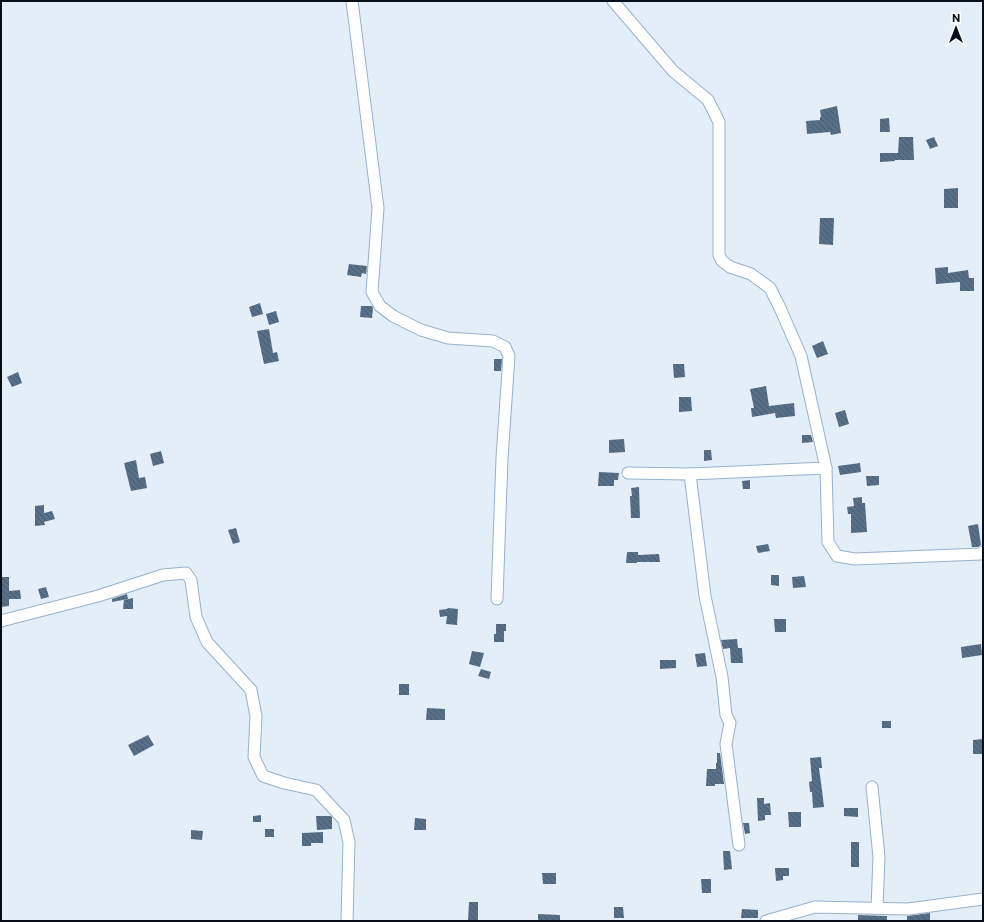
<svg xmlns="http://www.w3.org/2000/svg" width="984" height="922" viewBox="0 0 984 922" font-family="Commissioner,sans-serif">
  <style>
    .building { fill: url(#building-back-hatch) }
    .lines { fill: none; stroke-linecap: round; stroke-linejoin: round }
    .minor-casing { stroke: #97b1cb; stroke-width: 13 }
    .minor { stroke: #fff; stroke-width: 11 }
  </style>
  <defs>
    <pattern id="building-back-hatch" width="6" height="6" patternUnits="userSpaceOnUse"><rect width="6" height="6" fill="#586f88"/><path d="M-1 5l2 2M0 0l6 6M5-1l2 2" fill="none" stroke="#475a6e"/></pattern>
  </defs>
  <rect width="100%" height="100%" fill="#e3eef9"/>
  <!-- building -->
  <g class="building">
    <path d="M 837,106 L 841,133 L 831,135 L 830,132 L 807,134 L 806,121 L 820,120 L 820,117 L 821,117 L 820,110 Z"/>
    <path d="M 889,118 L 890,132 L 880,132 L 880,119 Z"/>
    <path d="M 899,137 L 913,137 L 914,160 L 895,160 L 895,161 L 880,162 L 880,153 L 898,153 Z"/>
    <path d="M 934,137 L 938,146 L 930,149 L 926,140 Z"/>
    <path d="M 958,188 L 958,208 L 944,208 L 944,189 Z"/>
    <path d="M 820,218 L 834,218 L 833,245 L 819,244 Z"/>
    <path d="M 349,264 L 367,266 L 366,274 L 362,273 L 361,277 L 347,275 Z"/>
    <path d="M 948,267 L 948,273 L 968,270 L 969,278 L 974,278 L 974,291 L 960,291 L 960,282 L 936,284 L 935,268 Z"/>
    <path d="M 260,303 L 263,314 L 252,317 L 249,307 Z"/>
    <path d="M 361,306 L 372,306 L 373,308 L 372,318 L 360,317 Z"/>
    <path d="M 276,311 L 279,322 L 269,325 L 266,314 Z"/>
    <path d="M 269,329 L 273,353 L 277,352 L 279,361 L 264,364 L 257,331 Z"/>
    <path d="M 823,341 L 828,354 L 817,358 L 812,346 Z"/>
    <path d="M 494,359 L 502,359 L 501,371 L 494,371 Z"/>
    <path d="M 673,364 L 684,364 L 685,377 L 674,378 Z"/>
    <path d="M 18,372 L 22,383 L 12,387 L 7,377 Z"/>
    <path d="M 766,386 L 769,406 L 794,403 L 795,416 L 776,418 L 775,413 L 752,417 L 751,408 L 754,408 L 750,389 Z"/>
    <path d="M 679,397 L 691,397 L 692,411 L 679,412 Z"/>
    <path d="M 845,410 L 849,424 L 839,427 L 835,413 Z"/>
    <path d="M 802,435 L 811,435 L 813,442 L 802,443 Z"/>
    <path d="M 624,439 L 625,452 L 609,453 L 609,440 Z"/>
    <path d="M 704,450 L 711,450 L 712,460 L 704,461 Z"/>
    <path d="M 161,451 L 164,463 L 153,466 L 150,454 Z"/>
    <path d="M 136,460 L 139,478 L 145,477 L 147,488 L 131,491 L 124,463 Z"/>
    <path d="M 860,463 L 861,472 L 840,475 L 838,466 Z"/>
    <path d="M 599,472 L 619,473 L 618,480 L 614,480 L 614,486 L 598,486 Z"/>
    <path d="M 866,476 L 879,476 L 879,485 L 867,486 Z"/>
    <path d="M 750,480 L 750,489 L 743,489 L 742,481 Z"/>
    <path d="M 639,487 L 640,518 L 631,518 L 630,496 L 632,496 L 631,488 Z"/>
    <path d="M 862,497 L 862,503 L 865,503 L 867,532 L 851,533 L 851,514 L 848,514 L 847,507 L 854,506 L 853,498 Z"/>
    <path d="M 44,505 L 44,513 L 52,511 L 55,519 L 44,522 L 45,525 L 35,526 L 35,506 Z"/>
    <path d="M 978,524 L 981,545 L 978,547 L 972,547 L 968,526 Z"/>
    <path d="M 236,528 L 240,542 L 233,544 L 228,530 Z"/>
    <path d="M 768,544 L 770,551 L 758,553 L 756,546 Z"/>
    <path d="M 627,552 L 638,552 L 638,555 L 659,554 L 660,562 L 637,562 L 637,563 L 626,563 Z"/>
    <path d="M 771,575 L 779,575 L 779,586 L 771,585 Z"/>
    <path d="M 804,576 L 806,587 L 793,588 L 792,577 Z"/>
    <path d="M 1,577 L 9,577 L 9,591 L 20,590 L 21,599 L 9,599 L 9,606 L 1,607 Z"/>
    <path d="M 46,587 L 49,597 L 41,599 L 38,589 Z"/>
    <path d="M 127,594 L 128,599 L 112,602 L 112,599 Z"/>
    <path d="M 133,598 L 133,609 L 123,609 L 124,600 Z"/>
    <path d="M 448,608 L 458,609 L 457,625 L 446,624 L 447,616 L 440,617 L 439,610 L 447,609 Z"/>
    <path d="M 774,619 L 786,619 L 786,632 L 775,632 Z"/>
    <path d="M 496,624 L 506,624 L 506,631 L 504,631 L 504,642 L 494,642 L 494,634 L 496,634 Z"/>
    <path d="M 737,639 L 738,648 L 742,648 L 743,663 L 731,663 L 730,648 L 723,649 L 721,640 Z"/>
    <path d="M 981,644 L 982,655 L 962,658 L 961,647 Z"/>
    <path d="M 472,651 L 484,653 L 480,667 L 469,664 Z"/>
    <path d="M 705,653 L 707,666 L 697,667 L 695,654 Z"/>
    <path d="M 660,660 L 676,660 L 676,668 L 660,669 Z"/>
    <path d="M 481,669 L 491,672 L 489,679 L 478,676 Z"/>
    <rect x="399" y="684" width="10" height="11"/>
    <path d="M 427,708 L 445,709 L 445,720 L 426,720 Z"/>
    <rect x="882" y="721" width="9" height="7"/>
    <path d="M 148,735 L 154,745 L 134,756 L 128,745 Z"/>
    <path d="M 983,739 L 983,754 L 973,754 L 973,740 Z"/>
    <path d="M 717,753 L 720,753 L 724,784 L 715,784 L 715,786 L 706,786 L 707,769 L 716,769 L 716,763 L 717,763 Z"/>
    <path d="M 821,757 L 822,768 L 819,768 L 822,790 L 824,807 L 813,808 L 812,792 L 810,792 L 809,782 L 812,781 L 810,758 Z"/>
    <path d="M 757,798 L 764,798 L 764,804 L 770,803 L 771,815 L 765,815 L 765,820 L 758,821 Z"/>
    <path d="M 844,808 L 858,808 L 858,817 L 844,816 Z"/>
    <path d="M 788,812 L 801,812 L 801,827 L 789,827 Z"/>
    <path d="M 261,815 L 261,822 L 253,822 L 253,816 Z"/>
    <path d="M 316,816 L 330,816 L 332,817 L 332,829 L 317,830 Z"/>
    <path d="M 415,818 L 426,819 L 426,830 L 414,830 Z"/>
    <path d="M 743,823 L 749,823 L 750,833 L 745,834 Z"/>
    <rect x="265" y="829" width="9" height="8"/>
    <path d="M 191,830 L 203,831 L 202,840 L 191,839 Z"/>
    <path d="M 323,832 L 323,843 L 311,843 L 311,846 L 302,846 L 302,833 Z"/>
    <rect x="851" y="842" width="8" height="25"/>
    <path d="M 723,851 L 730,851 L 732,869 L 724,870 Z"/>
    <path d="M 775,868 L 789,868 L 789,876 L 783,876 L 783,880 L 776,881 Z"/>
    <path d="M 542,873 L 556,873 L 556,884 L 543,884 Z"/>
    <path d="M 701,879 L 711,879 L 711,893 L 702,893 Z"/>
    <path d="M 469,902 L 478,902 L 478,921 L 468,921 Z"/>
    <path d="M 614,907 L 623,907 L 624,918 L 614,918 Z"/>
    <path d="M 742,909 L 758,910 L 758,918 L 741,918 Z"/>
    <path d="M 930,913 L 930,921 L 907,921 L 907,916 Z"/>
    <path d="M 538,914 L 560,915 L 560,921 L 538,921 Z"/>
    <path d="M 858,915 L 887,916 L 887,921 L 858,921 Z"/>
  </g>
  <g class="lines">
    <defs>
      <g id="minor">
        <path d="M 352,1 L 378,208 L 372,292 L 380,306 L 393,316 L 421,330 L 448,338 L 493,341 L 505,347 L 509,356 L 502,458 L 497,599"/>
        <path d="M 613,1 L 673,71 L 708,100 L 719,122 L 719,255 L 722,261 L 730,267 L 751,274 L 770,288 L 780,308 L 801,356 L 826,468 L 828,542 L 837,556 L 855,559 L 981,554 L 983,552"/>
        <path d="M 628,473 L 690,474 L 826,468"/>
        <path d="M 690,474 L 705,596 L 722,677 L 726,715 L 730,723 L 726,744 L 739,845"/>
        <path d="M 1,621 L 98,596 L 163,575 L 186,573 L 191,580 L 196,617 L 207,642 L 251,690 L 256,716 L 254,757 L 263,776 L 284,783 L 316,790 L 344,820 L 349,842 L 347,921"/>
        <path d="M 872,787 L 879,857 L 877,908"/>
        <path d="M 766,921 L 815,907 L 908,909 L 983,899"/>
      </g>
    </defs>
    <!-- minor casing -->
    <use href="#minor" class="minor-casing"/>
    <!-- minor -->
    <use href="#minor" class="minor"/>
  </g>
  <!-- border -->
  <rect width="984" height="922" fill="none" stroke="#060f18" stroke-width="4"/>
  <!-- north arrow -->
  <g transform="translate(956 28)" stroke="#ffffff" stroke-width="3" paint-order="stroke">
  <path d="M0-3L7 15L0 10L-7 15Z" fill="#060f18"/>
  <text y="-6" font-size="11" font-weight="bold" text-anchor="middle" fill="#060f18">N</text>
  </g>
</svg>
